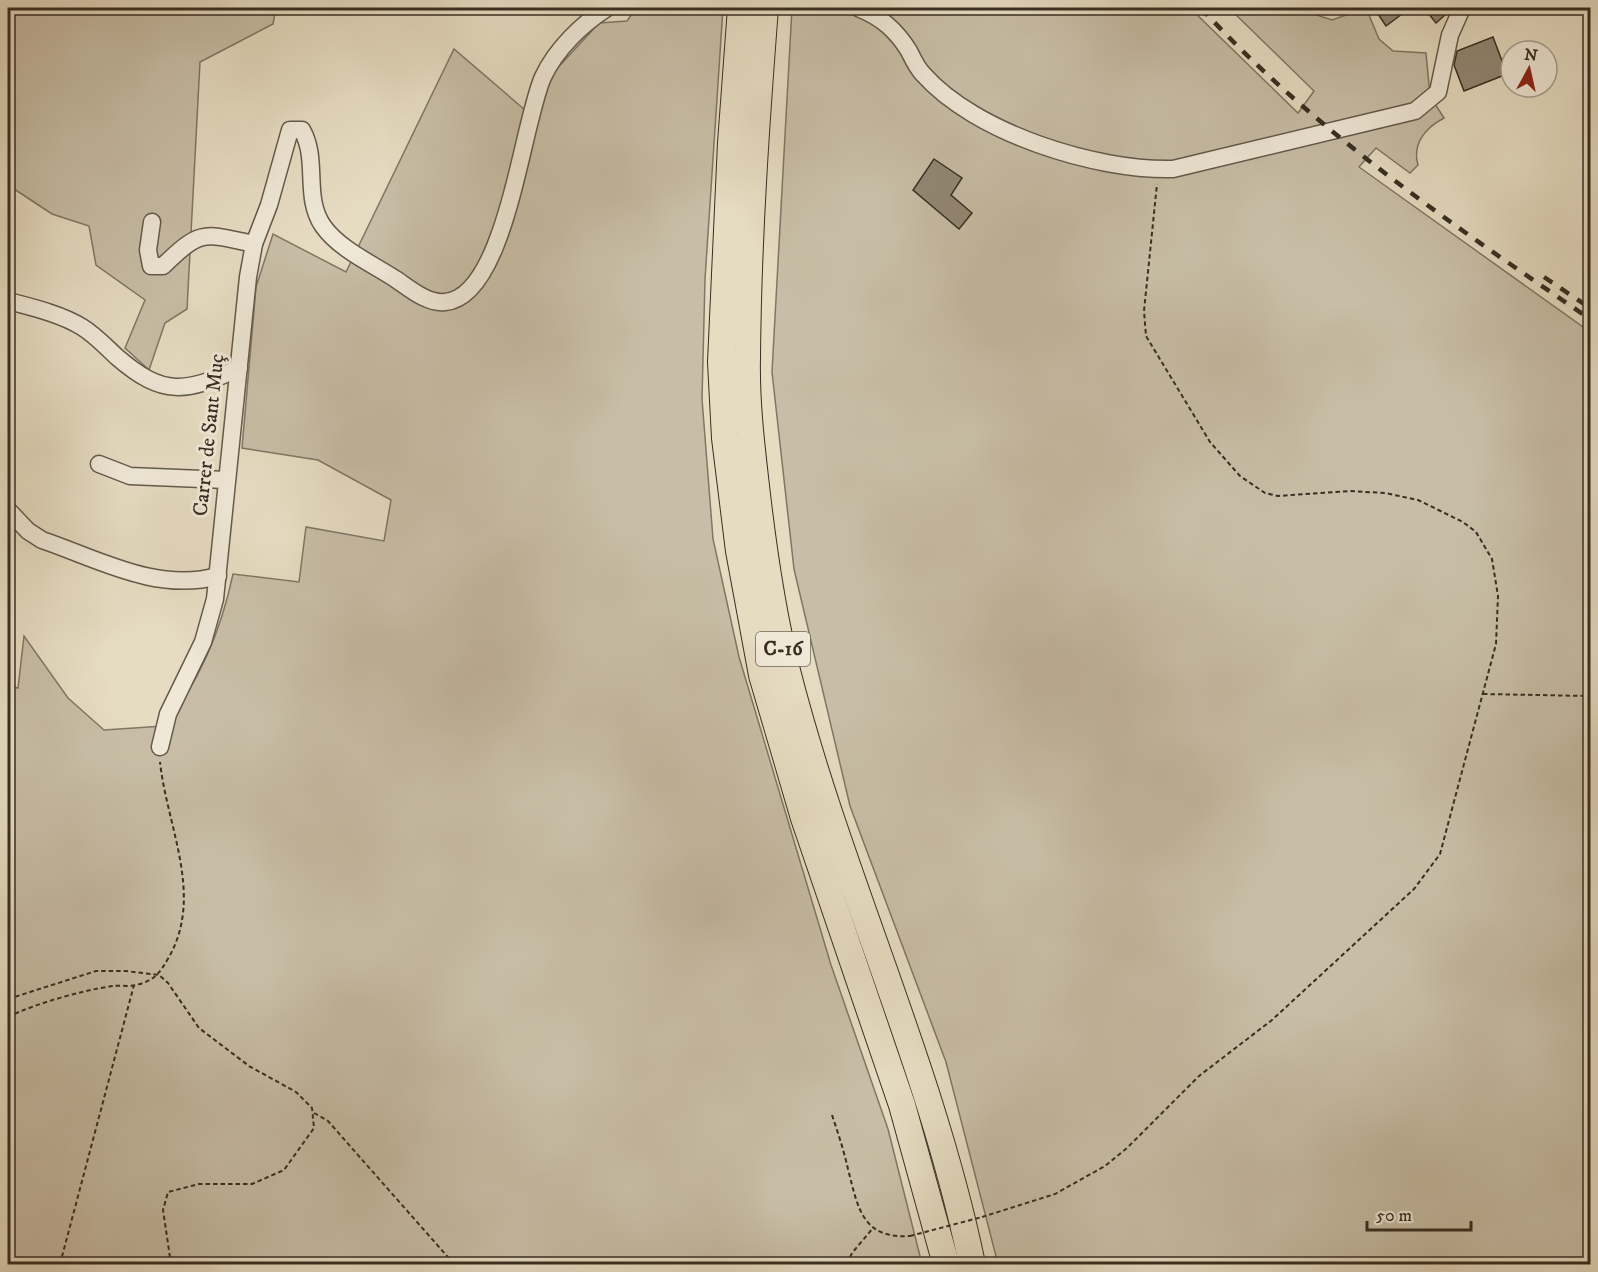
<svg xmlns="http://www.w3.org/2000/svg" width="1598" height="1272" viewBox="0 0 1598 1272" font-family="'IM FELL DW Pica',serif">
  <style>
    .green { fill: #c8bea7; stroke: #807665; stroke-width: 1.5 }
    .building { fill: #928876; stroke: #382e23; stroke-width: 1.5 }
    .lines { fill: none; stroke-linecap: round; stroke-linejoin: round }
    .minor-casing { stroke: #645a4b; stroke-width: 19 }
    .highway-casing { stroke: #382e23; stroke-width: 28 }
    .path { stroke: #382e23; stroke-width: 2; stroke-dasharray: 4.5 3; stroke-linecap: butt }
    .minor { stroke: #efe8d7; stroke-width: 16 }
    .highway { stroke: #e6dcc2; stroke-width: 26 }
    .rail { stroke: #382e23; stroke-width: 4.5; stroke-dasharray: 10 10; stroke-linecap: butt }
    .path-bridge { stroke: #382e23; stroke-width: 2; stroke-dasharray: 4.5 3; stroke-linecap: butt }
    .labels { text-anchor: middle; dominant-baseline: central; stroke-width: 6; stroke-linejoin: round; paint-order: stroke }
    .shield { fill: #efe8d7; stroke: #6f6659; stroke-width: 1.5 }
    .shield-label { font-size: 20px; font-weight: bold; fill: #382e23 }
    .street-label { font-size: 21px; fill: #382e23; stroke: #efe8d7 }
  </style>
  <rect width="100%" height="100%" fill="#e6dcc2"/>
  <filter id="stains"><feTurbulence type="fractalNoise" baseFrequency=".00333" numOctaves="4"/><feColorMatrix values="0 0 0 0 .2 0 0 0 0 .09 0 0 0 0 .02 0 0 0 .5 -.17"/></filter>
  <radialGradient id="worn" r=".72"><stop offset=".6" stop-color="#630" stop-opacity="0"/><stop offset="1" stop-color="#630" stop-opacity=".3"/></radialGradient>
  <!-- green -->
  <g class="green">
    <path d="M 8,8 L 276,8 L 273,24 L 200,62 L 187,309 L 165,323 L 149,370 L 125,348 L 145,300 L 96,265 L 89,226 L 52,214 L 8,185 Z"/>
    <path d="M 636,8 L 723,8 L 705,279 L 702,399 L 713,539 L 739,657 L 831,965 L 888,1129 L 922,1264 L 8,1264 L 8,686 L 18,688 L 24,636 L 68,698 L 104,730 L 164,726 C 200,681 221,631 233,574 L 299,582 L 306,527 L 384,541 L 391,500 L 318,460 L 242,448 L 256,287 L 273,234 L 346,272 L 454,49 L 525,110 L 551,75 L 599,23 L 627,21 Z"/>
    <path d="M 792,8 L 1190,8 L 1298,113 L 1314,91 L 1229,8 L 1295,8 L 1332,20 L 1366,8 L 1379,39 L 1393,51 L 1426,53 L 1430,96 L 1444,118 C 1425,128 1412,144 1418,165 L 1410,173 L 1376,148 L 1359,167 L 1590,332 L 1590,1264 L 998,1264 L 946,1062 L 850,806 L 794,569 L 772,372 Z"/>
  </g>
  <!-- building -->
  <g class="building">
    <path d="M 1374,8 L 1410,8 L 1386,26 Z"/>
    <path d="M 1424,8 L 1439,8 L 1445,15 L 1436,23 Z"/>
    <path d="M 1493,37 L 1507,74 L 1464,91 L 1454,65 L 1457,51 Z"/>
    <path d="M 934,159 L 962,178 L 951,195 L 972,213 L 959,229 L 913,190 Z"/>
  </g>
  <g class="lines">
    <defs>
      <g id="minor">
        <path d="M 858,8 C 881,17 896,30 909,51 C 913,59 917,68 923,74 C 975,133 1096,171 1173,169 L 1415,111 L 1438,92 L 1450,35 L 1462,8"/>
        <path d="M 152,222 L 148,250 L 151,266 L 163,266 C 201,229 203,233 254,244"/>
        <path d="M 8,301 C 31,307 61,314 82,327 C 95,335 105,346 117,357 C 163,397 186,393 239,368"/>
        <path d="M 99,464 L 130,476 L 226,480"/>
        <path d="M 8,510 L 28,531 L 42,540 C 98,559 157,593 218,576"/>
        <path d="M 160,747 L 168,714 L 203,642 L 215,599 L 248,277 L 254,244 L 269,205 L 290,130 L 302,130 C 319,160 303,197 323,226 C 340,250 373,264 397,280 C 410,289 428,304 445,302 C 506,297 522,123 543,77 C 556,49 582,24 607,8"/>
      </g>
      <g id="highway">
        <path d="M 741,8 L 731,143 L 721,362 L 725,438 L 739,551 L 762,675 L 804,818 L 902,1105 L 946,1264"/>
        <path d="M 765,8 C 756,124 748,240 747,357 C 746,400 751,443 756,486 C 763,548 772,611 787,671 C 838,872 930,1061 972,1264"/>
      </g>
    </defs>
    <!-- minor casing -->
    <use href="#minor" class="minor-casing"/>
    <!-- highway casing -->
    <use href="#highway" class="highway-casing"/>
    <!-- path -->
    <g class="path">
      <path d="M 1483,694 L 1590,696"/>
      <path d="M 8,999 L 96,971 L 126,971 L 159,975 L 168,983 L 199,1028 L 249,1066 L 296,1092 L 312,1108 L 314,1128 L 284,1170 L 252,1184 L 199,1184 L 168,1192 L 163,1210 L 171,1264"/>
      <path d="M 8,1017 C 34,1004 83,990 113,986 C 120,985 128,987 136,985 C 154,981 160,973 169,957 C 204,895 167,827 160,762"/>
      <path d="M 314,1113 L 328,1121 L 454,1264"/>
      <path d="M 832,1115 C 838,1133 844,1151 848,1169 C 858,1208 862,1239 910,1236"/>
      <path d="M 982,1217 L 1055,1194 L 1105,1166 L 1127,1148 L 1199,1076 L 1272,1020 L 1414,889 L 1440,854 L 1496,644 L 1498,596 L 1492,559 L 1476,532 L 1463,522 L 1418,500 L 1385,493 L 1350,491 L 1278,496 L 1265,493 L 1240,476 L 1210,442 L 1146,336 L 1144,311 L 1157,184"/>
      <path d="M 60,1264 L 134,985"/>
      <path d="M 847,1264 L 852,1253 L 873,1228"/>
    </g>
    <!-- minor -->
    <use href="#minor" class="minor"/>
    <!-- highway -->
    <use href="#highway" class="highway"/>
    <!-- rail -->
    <g class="rail">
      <path d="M 1201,8 C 1314,131 1453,225 1590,319"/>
      <path d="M 1544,277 L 1590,308"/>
    </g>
    <!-- path-bridge -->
    <path class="path-bridge" d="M 910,1236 L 982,1217"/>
  </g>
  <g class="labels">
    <!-- shield labels -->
    <rect class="shield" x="756" y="632" width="54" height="34" rx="4.5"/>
    <g class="shield-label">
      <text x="783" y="649">C-16</text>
    </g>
    <!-- street labels -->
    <g class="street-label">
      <text transform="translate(209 435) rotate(-84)">Carrer de Sant Muç</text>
    </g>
  </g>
  <!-- margin -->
  <rect width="1598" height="1272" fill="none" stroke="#e6dcc2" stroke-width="30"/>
  <rect x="9" y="9" width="1580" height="1254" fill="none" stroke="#382e23" stroke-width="3"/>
  <rect x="15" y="15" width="1568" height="1242" fill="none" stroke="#382e23" stroke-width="1.5"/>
  <!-- north arrow -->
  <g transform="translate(1529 69) rotate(8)"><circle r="28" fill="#efe8d7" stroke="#a69e8f" stroke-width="1.5"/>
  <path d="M0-4.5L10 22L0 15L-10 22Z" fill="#8f2418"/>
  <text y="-9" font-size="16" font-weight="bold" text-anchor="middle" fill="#382e23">N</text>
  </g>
  <!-- scale -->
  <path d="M1367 1221v9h104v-9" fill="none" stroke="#382e23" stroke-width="3"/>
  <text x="1376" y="1221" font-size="18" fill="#382e23" stroke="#efe8d7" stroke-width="4.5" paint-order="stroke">50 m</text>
  <rect width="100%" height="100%" filter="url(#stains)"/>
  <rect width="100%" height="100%" fill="url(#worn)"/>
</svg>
